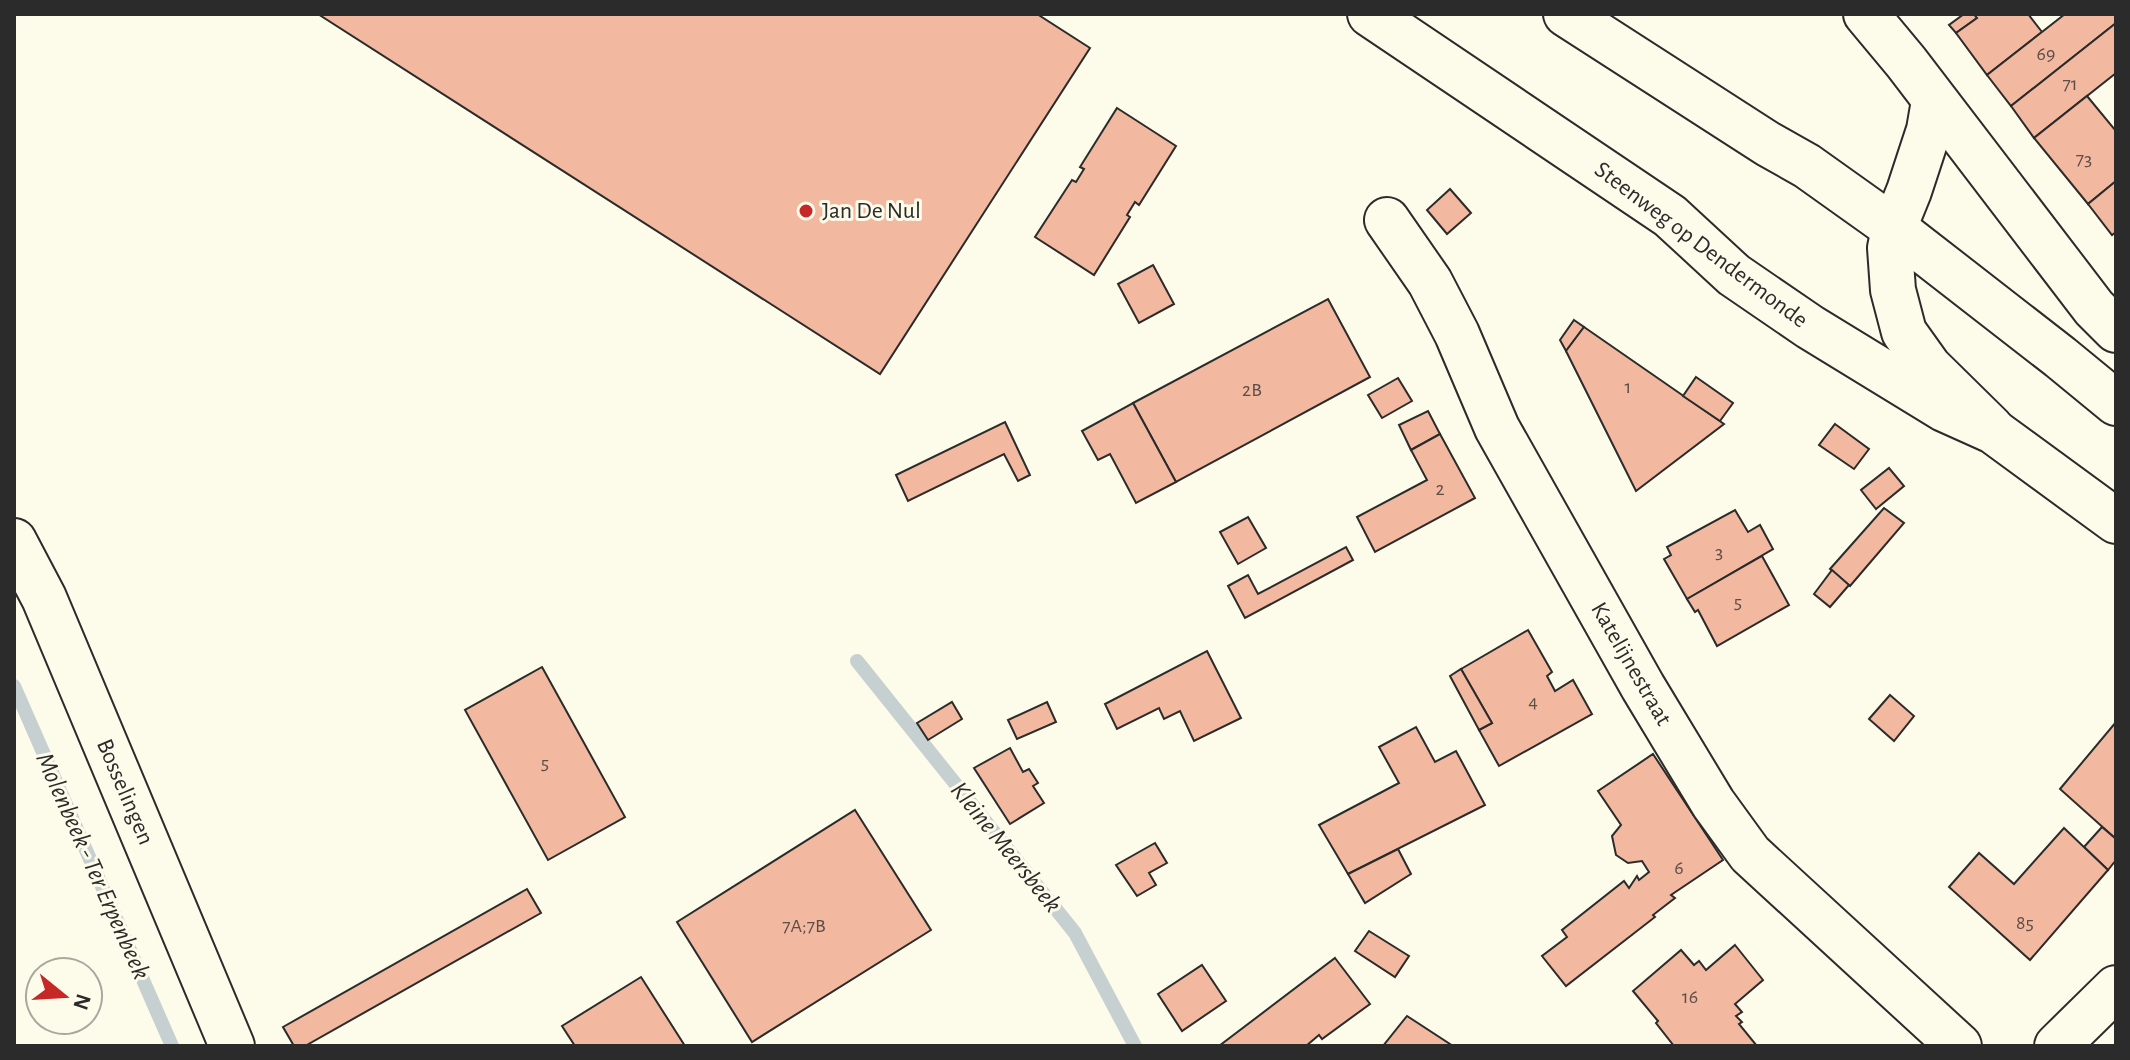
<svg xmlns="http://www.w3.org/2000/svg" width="2130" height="1060" viewBox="0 0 2130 1060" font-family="'Alegreya Sans',sans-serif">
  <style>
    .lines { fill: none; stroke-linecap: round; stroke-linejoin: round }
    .stream { stroke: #c7d0d0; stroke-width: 14 }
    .building { fill: #f2b8a0; stroke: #2b2b2b; stroke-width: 2 }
    .minor-casing { stroke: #2b2b2b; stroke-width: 48 }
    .major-casing { stroke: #2b2b2b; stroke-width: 48 }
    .minor { stroke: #fdfbea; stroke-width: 44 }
    .major { stroke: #fdfbea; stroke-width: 44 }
    .poi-dot { fill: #c62828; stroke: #fdfbea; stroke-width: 3 }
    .labels { text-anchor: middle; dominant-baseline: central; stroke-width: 6; stroke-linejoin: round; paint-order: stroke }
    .number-label { font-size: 20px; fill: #5d4e48 }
    .poi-label { font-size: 24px; fill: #2b2b2b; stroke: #fdfbea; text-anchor: start }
    .street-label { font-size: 24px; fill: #2b2b2b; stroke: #fdfbea }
    .water-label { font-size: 26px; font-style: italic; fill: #2b2b2b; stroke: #fdfbea }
  </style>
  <rect width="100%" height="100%" fill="#fdfbea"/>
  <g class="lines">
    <!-- stream -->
    <g class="stream">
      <path d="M 857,661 L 1075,933 L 1135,1046"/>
      <path d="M 14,686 L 172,1046"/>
    </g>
  </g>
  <!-- building -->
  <g class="building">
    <path d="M 318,14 L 1037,14 L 1090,48 L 880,374 Z"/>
    <path d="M 1964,14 L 1974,14 L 1977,18 L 1956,33 L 1949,25 Z"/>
    <path d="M 1974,14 L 2028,14 L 2042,32 L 1987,75 L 1956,33 L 1977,18 Z"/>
    <path d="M 2065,14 L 2116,14 L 2116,23 L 2011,106 L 1987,75 Z"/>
    <path d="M 2116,23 L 2116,73 L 2034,138 L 2011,106 Z"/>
    <path d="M 2087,96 L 2116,131 L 2116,181 L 2088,204 L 2034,138 Z"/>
    <path d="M 1117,108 L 1176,146 L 1139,205 L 1135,202 L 1127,215 L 1130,217 L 1094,275 L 1035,237 L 1072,180 L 1076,182 L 1084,169 L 1080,167 Z"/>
    <path d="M 2116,181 L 2116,232 L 2112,235 L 2088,204 Z"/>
    <path d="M 1450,189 L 1471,213 L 1447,234 L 1427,210 Z"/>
    <path d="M 1153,265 L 1174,304 L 1139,323 L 1118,284 Z"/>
    <path d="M 1328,299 L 1370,377 L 1176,482 L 1133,403 Z"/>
    <path d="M 1574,320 L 1584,327 L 1566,351 L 1560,340 Z"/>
    <path d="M 1584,327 L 1724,424 L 1636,491 L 1566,351 Z"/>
    <path d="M 1696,377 L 1733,403 L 1720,421 L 1683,396 Z"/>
    <path d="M 1398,378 L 1412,401 L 1382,418 L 1368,395 Z"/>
    <path d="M 1133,403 L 1176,482 L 1136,503 L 1110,454 L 1098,460 L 1082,431 Z"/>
    <path d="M 1428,411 L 1440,434 L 1411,450 L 1399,425 Z"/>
    <path d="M 1005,422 L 1030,475 L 1018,481 L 1004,454 L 908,501 L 896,475 Z"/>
    <path d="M 1835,424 L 1869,449 L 1854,469 L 1819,445 Z"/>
    <path d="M 1440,434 L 1475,498 L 1375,552 L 1357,517 L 1427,480 L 1411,450 Z"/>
    <path d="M 1889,468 L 1904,486 L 1876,509 L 1861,490 Z"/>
    <path d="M 1884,508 L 1904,523 L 1850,586 L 1830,569 Z"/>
    <path d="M 1735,510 L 1748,532 L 1760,525 L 1773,549 L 1687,599 L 1664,559 L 1671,555 L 1667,547 Z"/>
    <path d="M 1248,517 L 1266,548 L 1238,564 L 1220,532 Z"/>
    <path d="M 1346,547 L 1353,560 L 1245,618 L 1228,586 L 1248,575 L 1258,594 Z"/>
    <path d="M 1762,556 L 1789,605 L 1717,646 L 1698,610 L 1695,612 L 1687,599 Z"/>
    <path d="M 1832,570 L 1849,585 L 1830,607 L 1814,594 Z"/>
    <path d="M 1528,630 L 1552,672 L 1547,676 L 1555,691 L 1573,680 L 1592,714 L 1499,766 L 1479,730 L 1492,723 L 1461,669 Z"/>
    <path d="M 1207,651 L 1241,718 L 1194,741 L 1180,711 L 1164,719 L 1159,708 L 1117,729 L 1105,704 Z"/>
    <path d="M 542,667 L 625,817 L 548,860 L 465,710 Z"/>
    <path d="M 1461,669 L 1492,723 L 1479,730 L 1450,676 Z"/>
    <path d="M 1890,695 L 1914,716 L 1894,741 L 1869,719 Z"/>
    <path d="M 952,702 L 962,719 L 928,740 L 917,723 Z"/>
    <path d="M 1047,702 L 1056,722 L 1017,739 L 1008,720 Z"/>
    <path d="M 2116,722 L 2116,839 L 2060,789 Z"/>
    <path d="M 1416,727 L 1435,762 L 1456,751 L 1485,805 L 1348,874 L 1319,825 L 1399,783 L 1379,747 Z"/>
    <path d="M 1010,748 L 1023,772 L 1029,769 L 1038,783 L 1033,786 L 1044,803 L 1010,824 L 974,768 Z"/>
    <path d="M 1653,754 L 1723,860 L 1671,895 L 1675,898 L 1653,915 L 1655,917 L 1566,986 L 1542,956 L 1567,937 L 1562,930 L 1624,881 L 1629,888 L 1637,876 L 1639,880 L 1649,872 L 1642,861 L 1628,863 L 1616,855 L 1612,836 L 1621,825 L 1598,791 Z"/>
    <path d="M 855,810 L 931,930 L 752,1042 L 677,922 Z"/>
    <path d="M 2102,827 L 2116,839 L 2116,860 L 2108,870 L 2084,847 Z"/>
    <path d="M 2064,828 L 2108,870 L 2030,960 L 1949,887 L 1979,853 L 2014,884 Z"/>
    <path d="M 1155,843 L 1167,863 L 1149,873 L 1156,885 L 1137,896 L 1116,865 Z"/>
    <path d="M 1398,849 L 1411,874 L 1365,903 L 1348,874 Z"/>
    <path d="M 527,889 L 541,913 L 305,1046 L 294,1046 L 283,1027 Z"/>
    <path d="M 1369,931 L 1409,956 L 1395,977 L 1355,951 Z"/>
    <path d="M 1735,945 L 1763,980 L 1735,1004 L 1742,1012 L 1736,1016 L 1742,1022 L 1739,1024 L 1757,1046 L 1674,1046 L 1656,1023 L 1658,1021 L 1633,991 L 1681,950 L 1694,965 L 1699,961 L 1706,970 Z"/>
    <path d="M 1335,958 L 1370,1004 L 1322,1039 L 1319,1035 L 1306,1046 L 1219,1046 Z"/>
    <path d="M 1202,965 L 1226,1001 L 1182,1031 L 1158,994 Z"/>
    <path d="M 641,977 L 685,1046 L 575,1046 L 562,1026 Z"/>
    <path d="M 1407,1016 L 1453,1046 L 1383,1046 Z"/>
  </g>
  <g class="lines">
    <defs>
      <g id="minor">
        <path d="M 1866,14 L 1906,62 L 2094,308 L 2116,330"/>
        <path d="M 1934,101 L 1929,130 L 1909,191 L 1894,228 L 1890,248 L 1893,290 L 1904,332 L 1929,367 L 1991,428"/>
        <path d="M 1387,220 L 1430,282 L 1457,334 L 1497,428 L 1643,687 L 1713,803 L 1750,854 L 1959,1046"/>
        <path d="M 14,541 L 44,598 L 232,1046"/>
        <path d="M 2057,1046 L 2116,988"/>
      </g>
      <g id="major">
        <path d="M 1370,14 L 1670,216 L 1734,275 L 1810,327 L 1944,409 L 1993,431 L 2116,521"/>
        <path d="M 1566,14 L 1768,144 L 1807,166 L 1894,228 L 2060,357 L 2116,403"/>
      </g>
    </defs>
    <!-- minor casing -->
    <use href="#minor" class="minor-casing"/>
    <!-- major casing -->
    <use href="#major" class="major-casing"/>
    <!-- minor -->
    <use href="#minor" class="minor"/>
    <!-- major -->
    <use href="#major" class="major"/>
  </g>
  <!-- markers -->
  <circle class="poi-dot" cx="806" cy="211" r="8"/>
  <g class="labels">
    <!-- number labels -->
    <g class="number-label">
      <text x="2046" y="54">69</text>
      <text x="2070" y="84">71</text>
      <text x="2084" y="159">73</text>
      <text x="1628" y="387">1</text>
      <text x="1252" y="390">2B</text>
      <text x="1440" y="489">2</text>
      <text x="1719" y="552">3</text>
      <text x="1738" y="602">5</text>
      <text x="1533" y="702">4</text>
      <text x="545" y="763">5</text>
      <text x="1679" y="868">6</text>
      <text x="2025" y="923">85</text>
      <text x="804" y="926">7A;7B</text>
      <text x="1690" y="997">16</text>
    </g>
    <!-- poi labels -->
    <g class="poi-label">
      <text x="822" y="211">Jan De Nul</text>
    </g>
    <!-- street labels -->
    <g class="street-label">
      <text transform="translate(1701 245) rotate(37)">Steenweg op Dendermonde</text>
      <text transform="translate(1631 664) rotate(60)">Katelijnestraat</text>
      <text transform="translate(125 792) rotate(67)">Bosselingen</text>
    </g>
    <!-- water labels -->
    <g class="water-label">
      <text transform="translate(1006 847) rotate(51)">Kleine Meersbeek</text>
      <text transform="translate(93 866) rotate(66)">Molenbeek - Ter Erpenbeek</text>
    </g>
  </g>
  <!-- border -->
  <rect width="2130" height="1060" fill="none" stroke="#2b2b2b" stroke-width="32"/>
  <!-- north arrow -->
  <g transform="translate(64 996) rotate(108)"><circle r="38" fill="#fdfbea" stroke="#a9a89e" stroke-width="2"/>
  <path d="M0-6L14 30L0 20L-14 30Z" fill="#c62828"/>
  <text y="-12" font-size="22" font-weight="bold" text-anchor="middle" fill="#2b2b2b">N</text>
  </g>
</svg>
